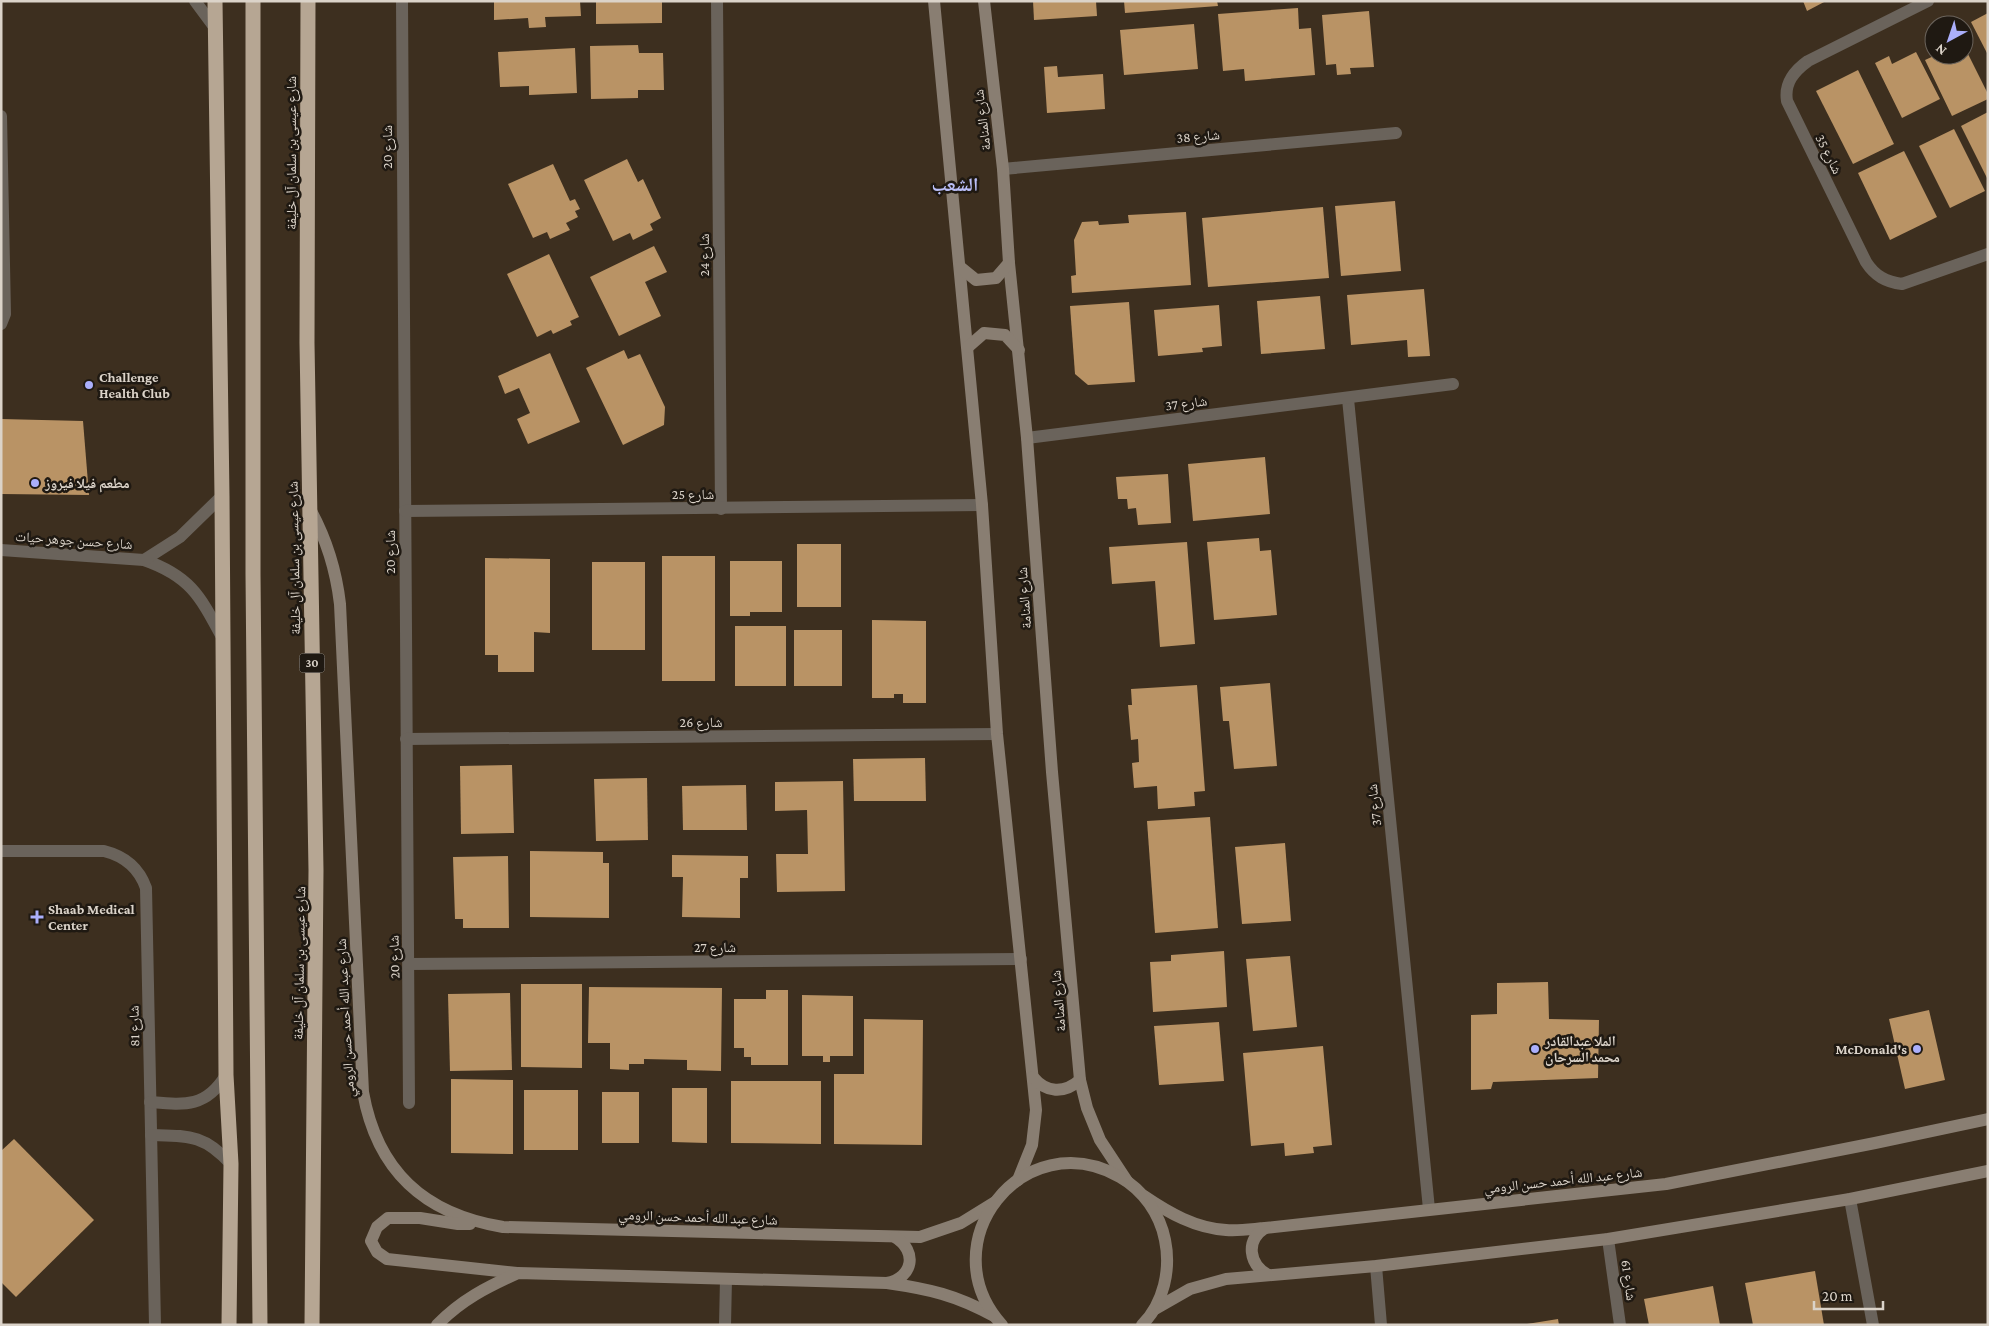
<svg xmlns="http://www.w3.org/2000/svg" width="1989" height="1326" viewBox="0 0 1989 1326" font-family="'Crimson Pro','Noto Naskh Arabic',serif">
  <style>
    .building { fill: #b99365 }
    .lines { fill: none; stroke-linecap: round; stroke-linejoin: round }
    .street { stroke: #6a635b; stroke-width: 12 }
    .secondary { stroke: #897e72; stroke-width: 12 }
    .highway { stroke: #b6a693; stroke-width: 15 }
    .poi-dot { fill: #abaffb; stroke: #1f1912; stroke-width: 2 }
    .labels { text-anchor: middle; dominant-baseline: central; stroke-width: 5; stroke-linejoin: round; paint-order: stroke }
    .shield { fill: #1f1912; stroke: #a39b92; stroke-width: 1 }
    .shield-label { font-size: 12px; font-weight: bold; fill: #dbd3c9 }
    .street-label { font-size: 14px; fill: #dbd3c9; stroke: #1f1912 }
    .poi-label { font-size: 14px; font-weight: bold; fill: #dbd3c9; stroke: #1f1912; text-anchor: start }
    .district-label { font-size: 19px; font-weight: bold; fill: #babef7; stroke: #1f1912 }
  </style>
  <rect width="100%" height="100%" fill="#3d2f1f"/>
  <!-- building -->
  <g class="building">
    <path d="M 494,1 L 580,1 L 581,16 L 545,17 L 546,27 L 529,28 L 528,18 L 494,20 Z"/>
    <path d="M 596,1 L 662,1 L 662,23 L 596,24 Z"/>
    <path d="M 1033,1 L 1096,1 L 1097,16 L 1034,20 Z"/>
    <path d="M 1124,1 L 1217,1 L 1218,6 L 1125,13 Z"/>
    <path d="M 1803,1 L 1826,1 L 1807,11 Z"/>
    <path d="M 1298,8 L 1299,29 L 1311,28 L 1315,75 L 1245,81 L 1244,69 L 1223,71 L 1218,14 Z"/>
    <path d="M 1369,11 L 1374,67 L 1350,68 L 1351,74 L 1337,75 L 1336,64 L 1326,65 L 1322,15 Z"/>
    <path d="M 1988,13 L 1988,55 L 1971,22 Z"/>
    <path d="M 1194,24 L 1198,69 L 1124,75 L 1120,30 Z"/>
    <path d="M 638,45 L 639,53 L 663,53 L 664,90 L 638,90 L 638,98 L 591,99 L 590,46 Z"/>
    <path d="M 1964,46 L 1988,94 L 1988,99 L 1952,116 L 1925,60 L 1936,55 L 1964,55 Z"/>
    <path d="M 575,48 L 577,93 L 529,95 L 529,86 L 500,87 L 498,52 Z"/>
    <path d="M 1916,52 L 1940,99 L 1902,118 L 1875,63 L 1889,56 L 1892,64 Z"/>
    <path d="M 1057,66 L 1058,77 L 1103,74 L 1105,109 L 1047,113 L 1044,67 Z"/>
    <path d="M 1858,70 L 1894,144 L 1853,164 L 1816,91 Z"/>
    <path d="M 1988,112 L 1988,180 L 1961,126 Z"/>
    <path d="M 1954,129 L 1985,191 L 1950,208 L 1919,146 Z"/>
    <path d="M 1904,151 L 1937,217 L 1890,240 L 1858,173 Z"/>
    <path d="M 627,159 L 638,182 L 643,179 L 661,218 L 650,224 L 653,230 L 633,240 L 630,233 L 613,241 L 584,180 Z"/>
    <path d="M 553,164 L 570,201 L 575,199 L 580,209 L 575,211 L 578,217 L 566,223 L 570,230 L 550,239 L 547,232 L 533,238 L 508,184 Z"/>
    <path d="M 1395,201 L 1401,271 L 1341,276 L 1335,206 Z"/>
    <path d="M 1323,207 L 1329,278 L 1208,287 L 1202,218 Z"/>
    <path d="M 1186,212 L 1191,285 L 1072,293 L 1071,276 L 1076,275 L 1074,240 L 1082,222 L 1098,221 L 1099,225 L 1129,223 L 1128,215 Z"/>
    <path d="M 654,246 L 667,272 L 645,282 L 661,316 L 619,336 L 590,277 Z"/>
    <path d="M 549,254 L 579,317 L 570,321 L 572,325 L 553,334 L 551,330 L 537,337 L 507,274 Z"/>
    <path d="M 1424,289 L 1430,356 L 1408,357 L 1407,340 L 1351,345 L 1347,295 Z"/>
    <path d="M 1320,296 L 1325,349 L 1261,354 L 1257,301 Z"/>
    <path d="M 1129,302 L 1135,382 L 1088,385 L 1075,374 L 1070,306 Z"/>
    <path d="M 1219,305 L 1222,346 L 1202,348 L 1203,352 L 1158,356 L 1154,310 Z"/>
    <path d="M 624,350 L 628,359 L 640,354 L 665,407 L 664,425 L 623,445 L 586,368 Z"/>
    <path d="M 550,353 L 580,422 L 528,444 L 517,419 L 530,413 L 519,388 L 505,394 L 498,376 Z"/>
    <path d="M 1,419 L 83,421 L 89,495 L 1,494 Z"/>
    <path d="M 1265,457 L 1270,514 L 1193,521 L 1188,464 Z"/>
    <path d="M 1168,474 L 1171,523 L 1138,525 L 1136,508 L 1128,509 L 1127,499 L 1118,499 L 1116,477 Z"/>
    <path d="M 1259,538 L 1260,551 L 1271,550 L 1277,615 L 1214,620 L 1207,542 Z"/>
    <path d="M 1187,542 L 1195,644 L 1160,647 L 1155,581 L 1112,584 L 1109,547 Z"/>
    <rect x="797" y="544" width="44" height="63"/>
    <rect x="662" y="556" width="53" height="125"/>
    <path d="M 485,558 L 550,559 L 550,633 L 534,632 L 534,672 L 498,672 L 498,655 L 485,655 Z"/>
    <path d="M 730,561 L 782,561 L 782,612 L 750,612 L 750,616 L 730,616 Z"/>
    <rect x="592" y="562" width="53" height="88"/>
    <path d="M 872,620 L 926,621 L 926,703 L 903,703 L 903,694 L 894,694 L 894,698 L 872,698 Z"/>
    <rect x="735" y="626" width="51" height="60"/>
    <rect x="794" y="630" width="48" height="56"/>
    <path d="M 1270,683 L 1277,766 L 1234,769 L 1229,721 L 1223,721 L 1220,687 Z"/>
    <path d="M 1197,685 L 1205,791 L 1194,792 L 1195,806 L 1158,809 L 1157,786 L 1134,788 L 1132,763 L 1139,762 L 1138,739 L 1131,740 L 1128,705 L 1132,705 L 1131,689 Z"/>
    <path d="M 925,758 L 926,801 L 854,801 L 853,759 Z"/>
    <path d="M 512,765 L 514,833 L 461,834 L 460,766 Z"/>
    <path d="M 647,778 L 648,840 L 596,841 L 594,779 Z"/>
    <path d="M 843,781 L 845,891 L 777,892 L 776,854 L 808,854 L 807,810 L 775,811 L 775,782 Z"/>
    <path d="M 746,785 L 747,830 L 683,830 L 682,786 Z"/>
    <path d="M 1210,817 L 1218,928 L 1155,933 L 1147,821 Z"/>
    <path d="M 1285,843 L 1291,921 L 1242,924 L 1235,847 Z"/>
    <path d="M 530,851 L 603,852 L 603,863 L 609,863 L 609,918 L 530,917 Z"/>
    <path d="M 672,855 L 748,856 L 748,878 L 740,878 L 740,918 L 682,917 L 683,877 L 672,877 Z"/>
    <path d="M 508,856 L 509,928 L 463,928 L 463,919 L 455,919 L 453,857 Z"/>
    <path d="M 1224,951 L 1227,1007 L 1153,1012 L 1150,962 L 1171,961 L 1171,955 Z"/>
    <path d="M 1290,956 L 1297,1027 L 1253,1031 L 1246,959 Z"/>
    <path d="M 1548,982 L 1549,1019 L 1599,1020 L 1598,1078 L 1493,1082 L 1491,1089 L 1471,1090 L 1471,1015 L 1497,1014 L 1497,983 Z"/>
    <path d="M 521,984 L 582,984 L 582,1068 L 521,1067 Z"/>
    <path d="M 589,987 L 722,988 L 721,1071 L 687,1070 L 687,1060 L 644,1059 L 644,1064 L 629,1064 L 629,1070 L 610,1069 L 610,1043 L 588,1043 Z"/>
    <path d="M 766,990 L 788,990 L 788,1065 L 751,1065 L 751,1057 L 744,1057 L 744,1048 L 734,1048 L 734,999 L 766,999 Z"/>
    <path d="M 510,993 L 512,1070 L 450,1071 L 448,994 Z"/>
    <path d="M 802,995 L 853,996 L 853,1056 L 830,1056 L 830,1062 L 823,1062 L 823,1056 L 802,1056 Z"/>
    <path d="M 1929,1010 L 1945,1080 L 1905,1089 L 1889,1019 Z"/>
    <path d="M 864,1019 L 923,1020 L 922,1145 L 834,1144 L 834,1074 L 864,1074 Z"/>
    <path d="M 1219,1022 L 1224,1081 L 1159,1085 L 1154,1026 Z"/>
    <path d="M 1323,1046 L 1332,1145 L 1313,1147 L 1314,1153 L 1285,1156 L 1284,1143 L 1251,1146 L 1243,1053 Z"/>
    <path d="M 451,1079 L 513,1080 L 513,1154 L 451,1153 Z"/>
    <path d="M 731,1081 L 821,1081 L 821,1144 L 731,1143 Z"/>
    <path d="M 672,1088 L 707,1088 L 707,1143 L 672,1142 Z"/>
    <rect x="524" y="1090" width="54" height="60"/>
    <rect x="602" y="1092" width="37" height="51"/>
    <path d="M 14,1139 L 94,1220 L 16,1297 L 1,1282 L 1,1151 Z"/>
    <path d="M 1815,1271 L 1824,1325 L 1753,1325 L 1745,1283 Z"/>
    <path d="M 1713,1286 L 1720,1325 L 1649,1325 L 1644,1299 Z"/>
    <path d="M 1558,1319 L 1559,1325 L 1527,1325 L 1527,1324 Z"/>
  </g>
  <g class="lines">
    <!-- street -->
    <g class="street">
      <path d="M 195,1 L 215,28"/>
      <path d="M 402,1 L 409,1103"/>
      <path d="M 717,1 L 721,509"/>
      <path d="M 1928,1 L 1808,61 C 1794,71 1784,83 1787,101 L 1866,262 C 1875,276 1886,282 1902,284 L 1988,254"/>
      <path d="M 1,116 L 5,314 L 1,324"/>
      <path d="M 1003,169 L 1396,133"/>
      <path d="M 1348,399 L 1429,1209"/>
      <path d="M 1027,438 L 1453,384"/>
      <path d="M 405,511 L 982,505"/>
      <path d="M 1,550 L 144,560 C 190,576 200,596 222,637"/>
      <path d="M 144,560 L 180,537 L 222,496"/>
      <path d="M 406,739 L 997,734"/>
      <path d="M 1,851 L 104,851 C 124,856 139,868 146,888 L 155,1325"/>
      <path d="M 409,964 L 1021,959"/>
      <path d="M 150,1102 C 184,1105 206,1108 226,1075"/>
      <path d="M 151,1135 C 188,1136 204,1134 231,1164"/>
      <path d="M 1850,1199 L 1873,1325"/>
      <path d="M 1608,1239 L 1620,1325"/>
      <path d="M 1376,1266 L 1381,1325"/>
      <path d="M 725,1325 L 726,1279"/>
    </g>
    <!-- secondary -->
    <g class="secondary">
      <path d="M 934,1 L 982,505 L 997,734 L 1036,1110 L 1032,1145 L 1018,1180"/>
      <path d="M 984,1 L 1003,169 L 1009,263 L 1027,438 L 1052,772 L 1080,1080 L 1087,1108 L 1100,1140 L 1127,1181"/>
      <path d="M 960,267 L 976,280 L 996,278 L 1009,263"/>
      <path d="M 968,347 L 984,333 L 1005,335 L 1019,350"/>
      <path d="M 310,509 C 327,540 336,569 340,604 L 363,1092 C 377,1171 424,1214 503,1227 L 920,1237 L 961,1223 L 995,1202"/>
      <path d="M 1033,1077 C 1046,1093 1064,1094 1080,1080"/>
      <path d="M 1144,1196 C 1169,1213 1195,1228 1226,1230 C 1239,1231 1252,1229 1265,1228 L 1666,1184 L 1875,1143 L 1988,1119"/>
      <path d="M 470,1224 L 458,1224 L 420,1218 L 388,1218 L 377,1227 L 371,1241 L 377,1252 L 387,1259 L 517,1273"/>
      <path d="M 1265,1228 C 1245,1241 1249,1264 1268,1275"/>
      <path d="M 887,1283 C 913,1278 918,1251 895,1237"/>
      <path d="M 1155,1309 L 1190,1289 L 1226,1279 L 1376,1266 L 1608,1239 L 1850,1199 L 1988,1171"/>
      <path d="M 437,1325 C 461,1300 487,1287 518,1273 L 887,1283 C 929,1289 956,1295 994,1316"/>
      <path d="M 1002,1325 C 928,1243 1024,1122 1120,1177 C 1143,1190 1160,1214 1165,1240 C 1171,1269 1164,1303 1142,1325"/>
    </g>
    <!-- highway -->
    <g class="highway">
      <path d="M 215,1 L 222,496 L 226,1075 L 231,1164 L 229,1325"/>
      <path d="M 253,1 L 253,574 L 260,1325"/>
      <path d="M 308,1 L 307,343 L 316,870 L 312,1325"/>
    </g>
  </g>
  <!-- markers -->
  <g class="poi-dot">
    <circle cx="89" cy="385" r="5"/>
    <circle cx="35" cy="483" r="5"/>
    <path d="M34.5 909.5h5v5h5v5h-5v5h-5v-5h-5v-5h5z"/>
    <circle cx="1535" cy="1049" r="5"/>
    <circle cx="1917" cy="1049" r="5"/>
  </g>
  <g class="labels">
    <!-- shield labels -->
    <rect class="shield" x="299.5" y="653.5" width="25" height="19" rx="4"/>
    <g class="shield-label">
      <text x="312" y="663">30</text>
    </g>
    <!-- street labels -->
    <g class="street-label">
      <text transform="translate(982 120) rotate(-97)">شارع المنامة</text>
      <text transform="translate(1198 136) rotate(-5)">شارع 38</text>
      <text transform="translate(387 147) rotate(-90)">شارع 20</text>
      <text transform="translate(291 153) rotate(-90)">شارع عيسى بن سلمان آل خليفة</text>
      <text transform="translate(1829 154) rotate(63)">شارع 35</text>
      <text transform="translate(704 255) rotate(-90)">شارع 24</text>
      <text transform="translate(1186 403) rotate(-7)">شارع 37</text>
      <text x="693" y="494">شارع 25</text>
      <text transform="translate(74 540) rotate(4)">شارع حسن جوهر حيات</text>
      <text transform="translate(390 552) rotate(-90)">شارع 20</text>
      <text transform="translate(294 558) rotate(-91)">شارع عيسى بن سلمان آل خليفة</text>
      <text transform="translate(1024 598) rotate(-94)">شارع المنامة</text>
      <text x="701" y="722">شارع 26</text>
      <text transform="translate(1374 805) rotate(-96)">شارع 37</text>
      <text x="715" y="947">شارع 27</text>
      <text transform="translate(394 957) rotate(-91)">شارع 20</text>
      <text transform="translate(299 963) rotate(-89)">شارع عيسى بن سلمان آل خليفة</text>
      <text transform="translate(1058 1001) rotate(-95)">شارع المنامة</text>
      <text transform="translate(345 1018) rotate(-93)">شارع عبد الله أحمد حسن الرومي</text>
      <text transform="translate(134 1026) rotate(-91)">شارع 81</text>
      <text transform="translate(1563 1180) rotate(-6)">شارع عبد الله أحمد حسن الرومي</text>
      <text transform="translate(698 1217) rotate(2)">شارع عبد الله أحمد حسن الرومي</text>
      <text transform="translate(1629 1280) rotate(82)">شارع 61</text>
    </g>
    <!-- poi labels -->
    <g class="poi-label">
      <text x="99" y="377">Challenge<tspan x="99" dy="16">Health Club</tspan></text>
      <text x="45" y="483">مطعم فيلا فيروز</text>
      <text x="48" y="909">Shaab Medical<tspan x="48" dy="16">Center</tspan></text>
      <text x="1545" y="1041">الملا عبدالقادر<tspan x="1545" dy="16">محمد السرحان</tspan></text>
      <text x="1907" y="1049" text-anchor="end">McDonald's</text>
    </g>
    <!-- district labels -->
    <g class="district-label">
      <text x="955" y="184">الشعب</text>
    </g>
  </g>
  <!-- border -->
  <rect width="1989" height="1326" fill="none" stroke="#dbd3c9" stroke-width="5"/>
  <!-- north arrow -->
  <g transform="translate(1949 40) rotate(220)"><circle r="24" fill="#1f1912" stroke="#6a635b"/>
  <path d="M0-4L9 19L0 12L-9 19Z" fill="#abaffb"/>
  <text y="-8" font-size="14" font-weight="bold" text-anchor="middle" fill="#dbd3c9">N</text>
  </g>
  <!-- scale -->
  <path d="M1814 1301v8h69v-8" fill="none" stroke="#dbd3c9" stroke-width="2.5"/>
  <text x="1822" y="1301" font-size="15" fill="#dbd3c9" stroke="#1f1912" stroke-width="4" paint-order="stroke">20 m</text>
</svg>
